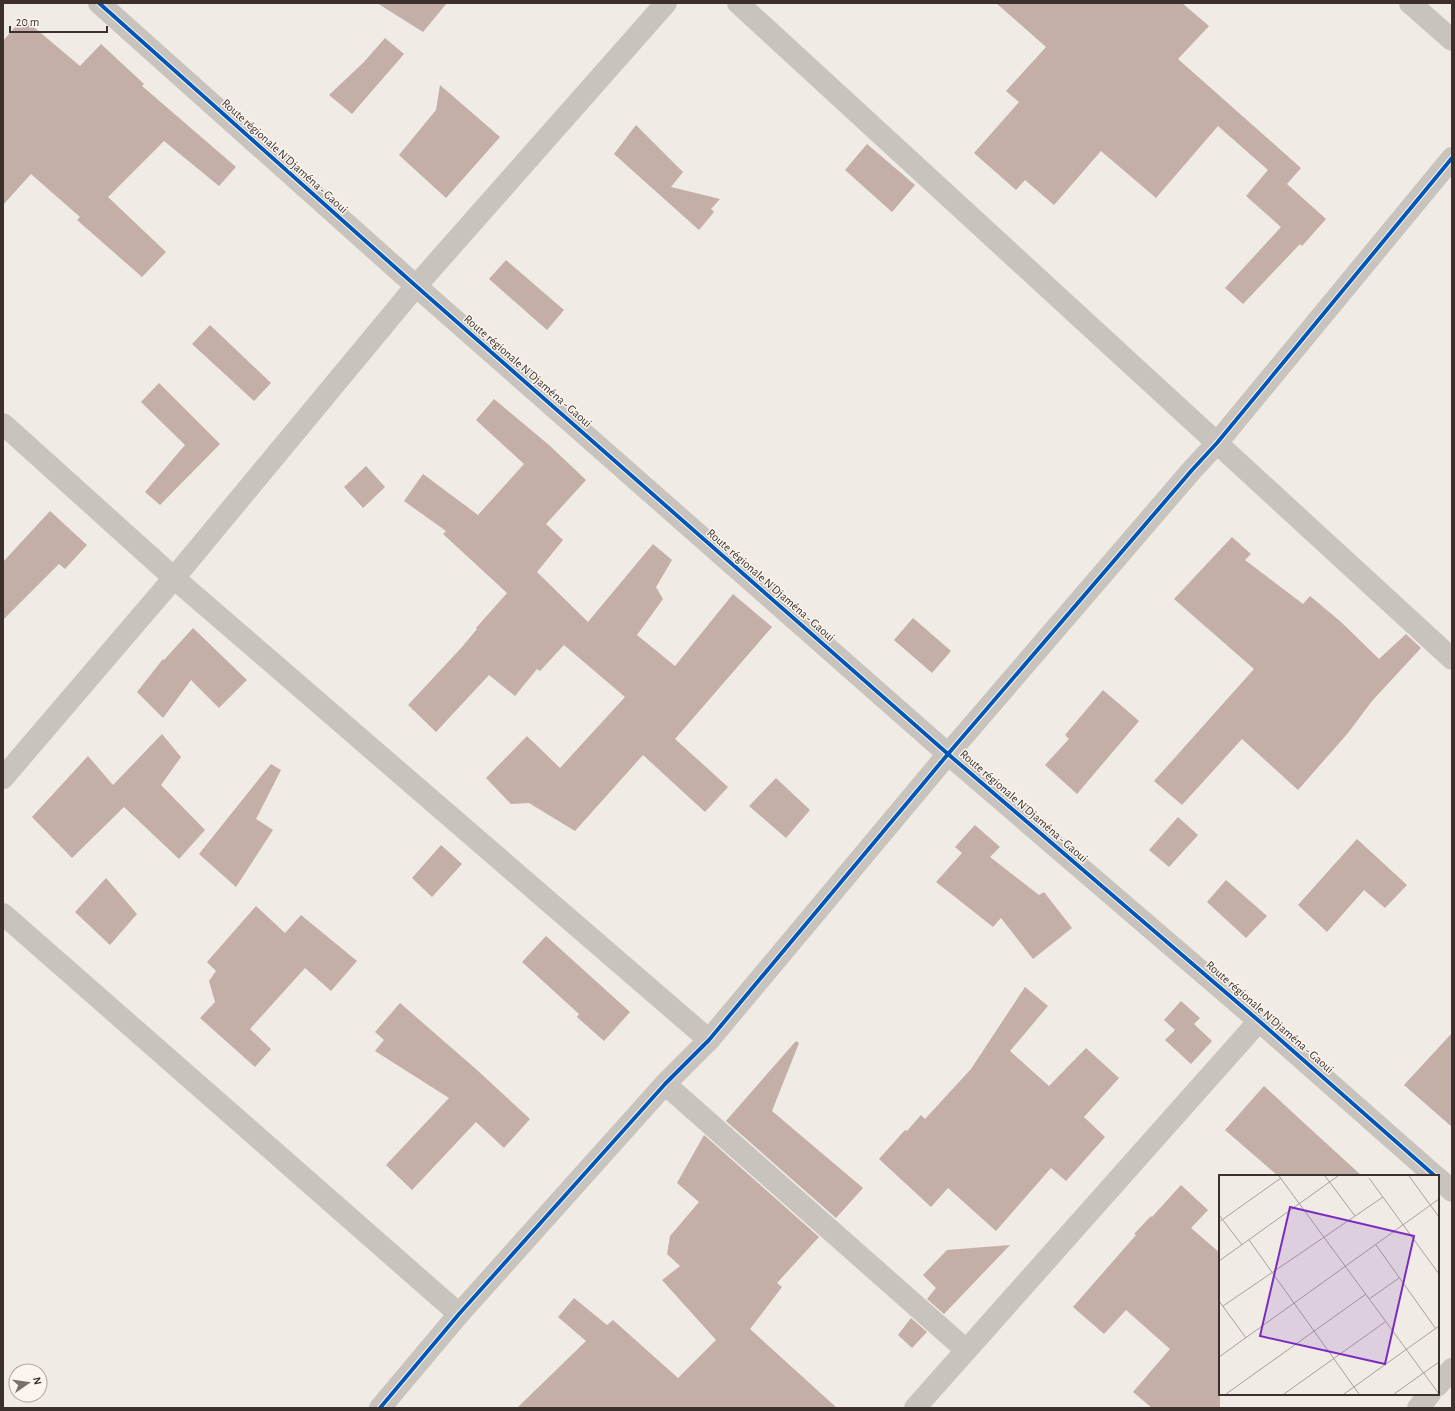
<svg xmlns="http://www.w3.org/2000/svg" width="1455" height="1411" viewBox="0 0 1455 1411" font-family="'Alegreya Sans',sans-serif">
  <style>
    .building { fill: #c3afa7 }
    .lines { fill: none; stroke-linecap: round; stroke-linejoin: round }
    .minor { stroke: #c9c3be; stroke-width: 22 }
    .tertiary { stroke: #c9c3be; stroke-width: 22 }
    .cycleway-casing { stroke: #fbf5ee; stroke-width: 6 }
    .cycleway { stroke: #0057b8; stroke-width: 4 }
    .labels { text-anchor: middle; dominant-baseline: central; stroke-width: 3; stroke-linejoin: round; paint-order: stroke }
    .street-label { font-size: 12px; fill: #3b302b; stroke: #fbf5ee }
    .inset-road { fill: none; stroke: #a8a09b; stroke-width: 1 }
    .view { fill: #7b2cbf; fill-opacity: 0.15; stroke: #7b2cbf; stroke-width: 2 }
    .inset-edge { fill: none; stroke: #3b302b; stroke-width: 2 }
  </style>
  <rect width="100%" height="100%" fill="#f0ebe5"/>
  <!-- building -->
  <g class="building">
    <path d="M 377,3 L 447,3 L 423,32 Z"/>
    <path d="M 996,3 L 1182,3 L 1209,26 L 1178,59 L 1301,168 L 1287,184 L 1326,219 L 1302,246 L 1300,244 L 1243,304 L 1225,288 L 1281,227 L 1246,196 L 1268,170 L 1218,126 L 1156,198 L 1101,151 L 1054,205 L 1025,180 L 1016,190 L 974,153 L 1019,102 L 1006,91 L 1046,47 Z"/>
    <path d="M 23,18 L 80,66 L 101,44 L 144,84 L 142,86 L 236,167 L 219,186 L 164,141 L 108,197 L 166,252 L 142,277 L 77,220 L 80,217 L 31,174 L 3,205 L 3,41 Z"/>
    <path d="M 385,38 L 404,54 L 352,114 L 329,95 L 364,62 Z"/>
    <path d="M 440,85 L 500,137 L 446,198 L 399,155 L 436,110 Z"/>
    <path d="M 636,125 L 683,172 L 671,187 L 720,199 L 711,209 L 714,212 L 699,230 L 614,154 Z"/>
    <path d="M 867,144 L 915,185 L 892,212 L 845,170 Z"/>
    <path d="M 506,260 L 564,310 L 547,330 L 489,279 Z"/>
    <path d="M 210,325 L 271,383 L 254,401 L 192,344 Z"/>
    <path d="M 159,383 L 220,444 L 160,505 L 145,492 L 185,445 L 141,402 Z"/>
    <path d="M 494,399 L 549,445 L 586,480 L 546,524 L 563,540 L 537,572 L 588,622 L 653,544 L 672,560 L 656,587 L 663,599 L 637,635 L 675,666 L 733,594 L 772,627 L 675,739 L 728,787 L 705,812 L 643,755 L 575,831 L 529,803 L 511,804 L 486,778 L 527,736 L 560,768 L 625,697 L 564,645 L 540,671 L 537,669 L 515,696 L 489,675 L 436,732 L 408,705 L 462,647 L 477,629 L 476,628 L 507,593 L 443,534 L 446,531 L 404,501 L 423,474 L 478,515 L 524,464 L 476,420 Z"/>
    <path d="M 366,466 L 385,487 L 363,508 L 344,487 Z"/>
    <path d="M 50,511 L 87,545 L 65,569 L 59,564 L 3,620 L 3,562 Z"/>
    <path d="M 1232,537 L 1251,554 L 1245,560 L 1303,604 L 1310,596 L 1341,622 L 1379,659 L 1406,634 L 1421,648 L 1372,701 L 1348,733 L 1298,790 L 1242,739 L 1182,805 L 1154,781 L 1254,669 L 1174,599 Z"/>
    <path d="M 913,618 L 951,651 L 932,673 L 894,640 Z"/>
    <path d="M 193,628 L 247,680 L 219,708 L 191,680 L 163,718 L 137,692 L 163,659 L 164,660 Z"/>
    <path d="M 1103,690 L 1139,721 L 1077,794 L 1045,765 L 1069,739 L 1065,735 Z"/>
    <path d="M 162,734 L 181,757 L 161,785 L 205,830 L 179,859 L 124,807 L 72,858 L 32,817 L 88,756 L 113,785 Z"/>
    <path d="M 271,764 L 281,770 L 256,819 L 273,830 L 236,887 L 199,854 Z"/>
    <path d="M 776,778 L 810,810 L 786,838 L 749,806 Z"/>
    <path d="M 1178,817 L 1198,835 L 1169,867 L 1149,850 Z"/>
    <path d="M 975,825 L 1000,847 L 990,857 L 1039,895 L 1044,892 L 1072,928 L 1033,959 L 1001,918 L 993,927 L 936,882 L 962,853 L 955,847 Z"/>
    <path d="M 1357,839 L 1407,885 L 1385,908 L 1364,890 L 1327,932 L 1298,905 Z"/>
    <path d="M 441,845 L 462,864 L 432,897 L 412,878 Z"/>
    <path d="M 106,878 L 137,914 L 110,945 L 75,912 Z"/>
    <path d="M 1226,880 L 1267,916 L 1246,938 L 1207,902 Z"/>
    <path d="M 256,906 L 285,933 L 301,915 L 357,961 L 331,991 L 305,968 L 250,1029 L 271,1049 L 255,1067 L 200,1018 L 215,1002 L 209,981 L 216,971 L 207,962 Z"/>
    <path d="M 546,936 L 630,1012 L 604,1041 L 577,1017 L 579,1014 L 522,962 Z"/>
    <path d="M 1025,987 L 1048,1006 L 1010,1051 L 1049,1086 L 1086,1048 L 1119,1078 L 1084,1117 L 1105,1137 L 1066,1181 L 1051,1168 L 996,1231 L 948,1188 L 931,1207 L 879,1159 L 905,1130 L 907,1131 L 921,1115 L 925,1119 L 971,1069 Z"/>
    <path d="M 1181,1001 L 1200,1018 L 1194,1024 L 1212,1041 L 1191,1064 L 1165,1040 L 1175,1030 L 1164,1020 Z"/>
    <path d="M 400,1003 L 477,1070 L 530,1119 L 504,1148 L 476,1122 L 412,1190 L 386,1165 L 449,1098 L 375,1051 L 384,1040 L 375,1032 Z"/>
    <path d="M 1452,1033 L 1452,1127 L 1404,1085 Z"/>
    <path d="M 796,1041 L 799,1043 L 772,1111 L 863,1188 L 836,1218 L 726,1121 Z"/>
    <path d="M 1264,1086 L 1304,1123 L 1362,1176 L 1278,1176 L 1225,1130 Z"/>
    <path d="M 704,1135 L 819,1237 L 777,1283 L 782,1287 L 750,1329 L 837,1408 L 517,1408 L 586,1341 L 558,1317 L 574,1298 L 607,1325 L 613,1320 L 678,1378 L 716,1340 L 662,1280 L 680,1266 L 667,1254 L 670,1236 L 699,1202 L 677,1183 Z"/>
    <path d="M 1181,1185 L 1208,1210 L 1191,1228 L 1220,1253 L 1220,1408 L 1152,1408 L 1133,1392 L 1170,1349 L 1126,1310 L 1104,1334 L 1073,1307 L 1136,1235 L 1134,1234 L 1151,1216 L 1152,1217 Z"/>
    <path d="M 1010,1245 L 944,1314 L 927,1299 L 936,1288 L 923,1275 L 947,1250 Z"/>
    <path d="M 911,1318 L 927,1332 L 912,1348 L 898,1335 Z"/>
  </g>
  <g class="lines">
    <!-- minor -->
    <g class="minor">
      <path d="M 738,3 L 1452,659"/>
      <path d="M 1410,3 L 1452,40"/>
      <path d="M 3,424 L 174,578 L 709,1040"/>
      <path d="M 3,778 L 174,578 L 416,286 L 666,3"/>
      <path d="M 3,914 L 459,1314"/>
      <path d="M 665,1084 L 966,1350"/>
      <path d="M 1438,1385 L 1452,1369"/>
      <path d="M 380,1408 L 459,1314 L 665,1084 L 709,1040 L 948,754 L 1192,470 L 1217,443 L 1452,158"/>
      <path d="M 915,1408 L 1259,1021"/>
      <path d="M 1418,1408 L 1430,1394"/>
    </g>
    <!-- tertiary -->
    <g class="tertiary">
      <path d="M 99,3 L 416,286 L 948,754 L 1259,1021 L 1435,1176"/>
      <path d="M 1438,1178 L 1452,1191"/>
    </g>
    <defs>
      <g id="cycleway">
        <path d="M 99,3 L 416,286 L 948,754 L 1259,1021 L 1435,1176"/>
        <path d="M 380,1408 L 459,1314 L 665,1084 L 709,1040 L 948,754 L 1192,470 L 1217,443 L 1452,158"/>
      </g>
    </defs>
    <!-- cycleway casing -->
    <use href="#cycleway" class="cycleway-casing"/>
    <!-- cycleway -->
    <use href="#cycleway" class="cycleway"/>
  </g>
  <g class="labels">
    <!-- street labels -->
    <g class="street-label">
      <text transform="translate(285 156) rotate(42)">Route régionale N'Djaména - Gaoui</text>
      <text transform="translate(528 371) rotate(41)">Route régionale N'Djaména - Gaoui</text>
      <text transform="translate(771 585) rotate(41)">Route régionale N'Djaména - Gaoui</text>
      <text transform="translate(1024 806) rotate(41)">Route régionale N'Djaména - Gaoui</text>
      <text transform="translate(1270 1017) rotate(41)">Route régionale N'Djaména - Gaoui</text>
    </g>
  </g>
  <!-- overview -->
  <g transform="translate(1219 1175)">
    <rect width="220" height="220" fill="#f0ebe5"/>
    <path class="inset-road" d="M 60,1 L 220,219M 106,1 L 136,41M 190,1 L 220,42M 150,3 L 220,99M 0,40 L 23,70M 0,47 L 62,3M 30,65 L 140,219M 157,70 L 217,154M 0,86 L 119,1M 150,124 L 180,103M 0,126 L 27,163M 4,131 L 164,22M 0,182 L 220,24M 7,219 L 147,119M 65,219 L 166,147M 125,219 L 220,151M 175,219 L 220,187"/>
    <path class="view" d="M 71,32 L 195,61 L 166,189 L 41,161 Z"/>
    <rect width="220" height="220" class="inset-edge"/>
  </g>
  <!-- border -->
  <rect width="1455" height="1411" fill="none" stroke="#3b302b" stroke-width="8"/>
  <!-- north arrow -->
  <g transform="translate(28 1383) rotate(77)"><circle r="19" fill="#fbf5ee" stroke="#aea6a0"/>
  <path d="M0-3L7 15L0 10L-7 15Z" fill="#7a716c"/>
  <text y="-6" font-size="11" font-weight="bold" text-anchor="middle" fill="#3b302b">N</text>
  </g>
  <!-- scale -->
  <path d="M10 26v6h97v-6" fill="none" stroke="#3b302b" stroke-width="2"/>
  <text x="16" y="26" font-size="12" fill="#3b302b" stroke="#fbf5ee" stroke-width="3" paint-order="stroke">20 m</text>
</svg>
